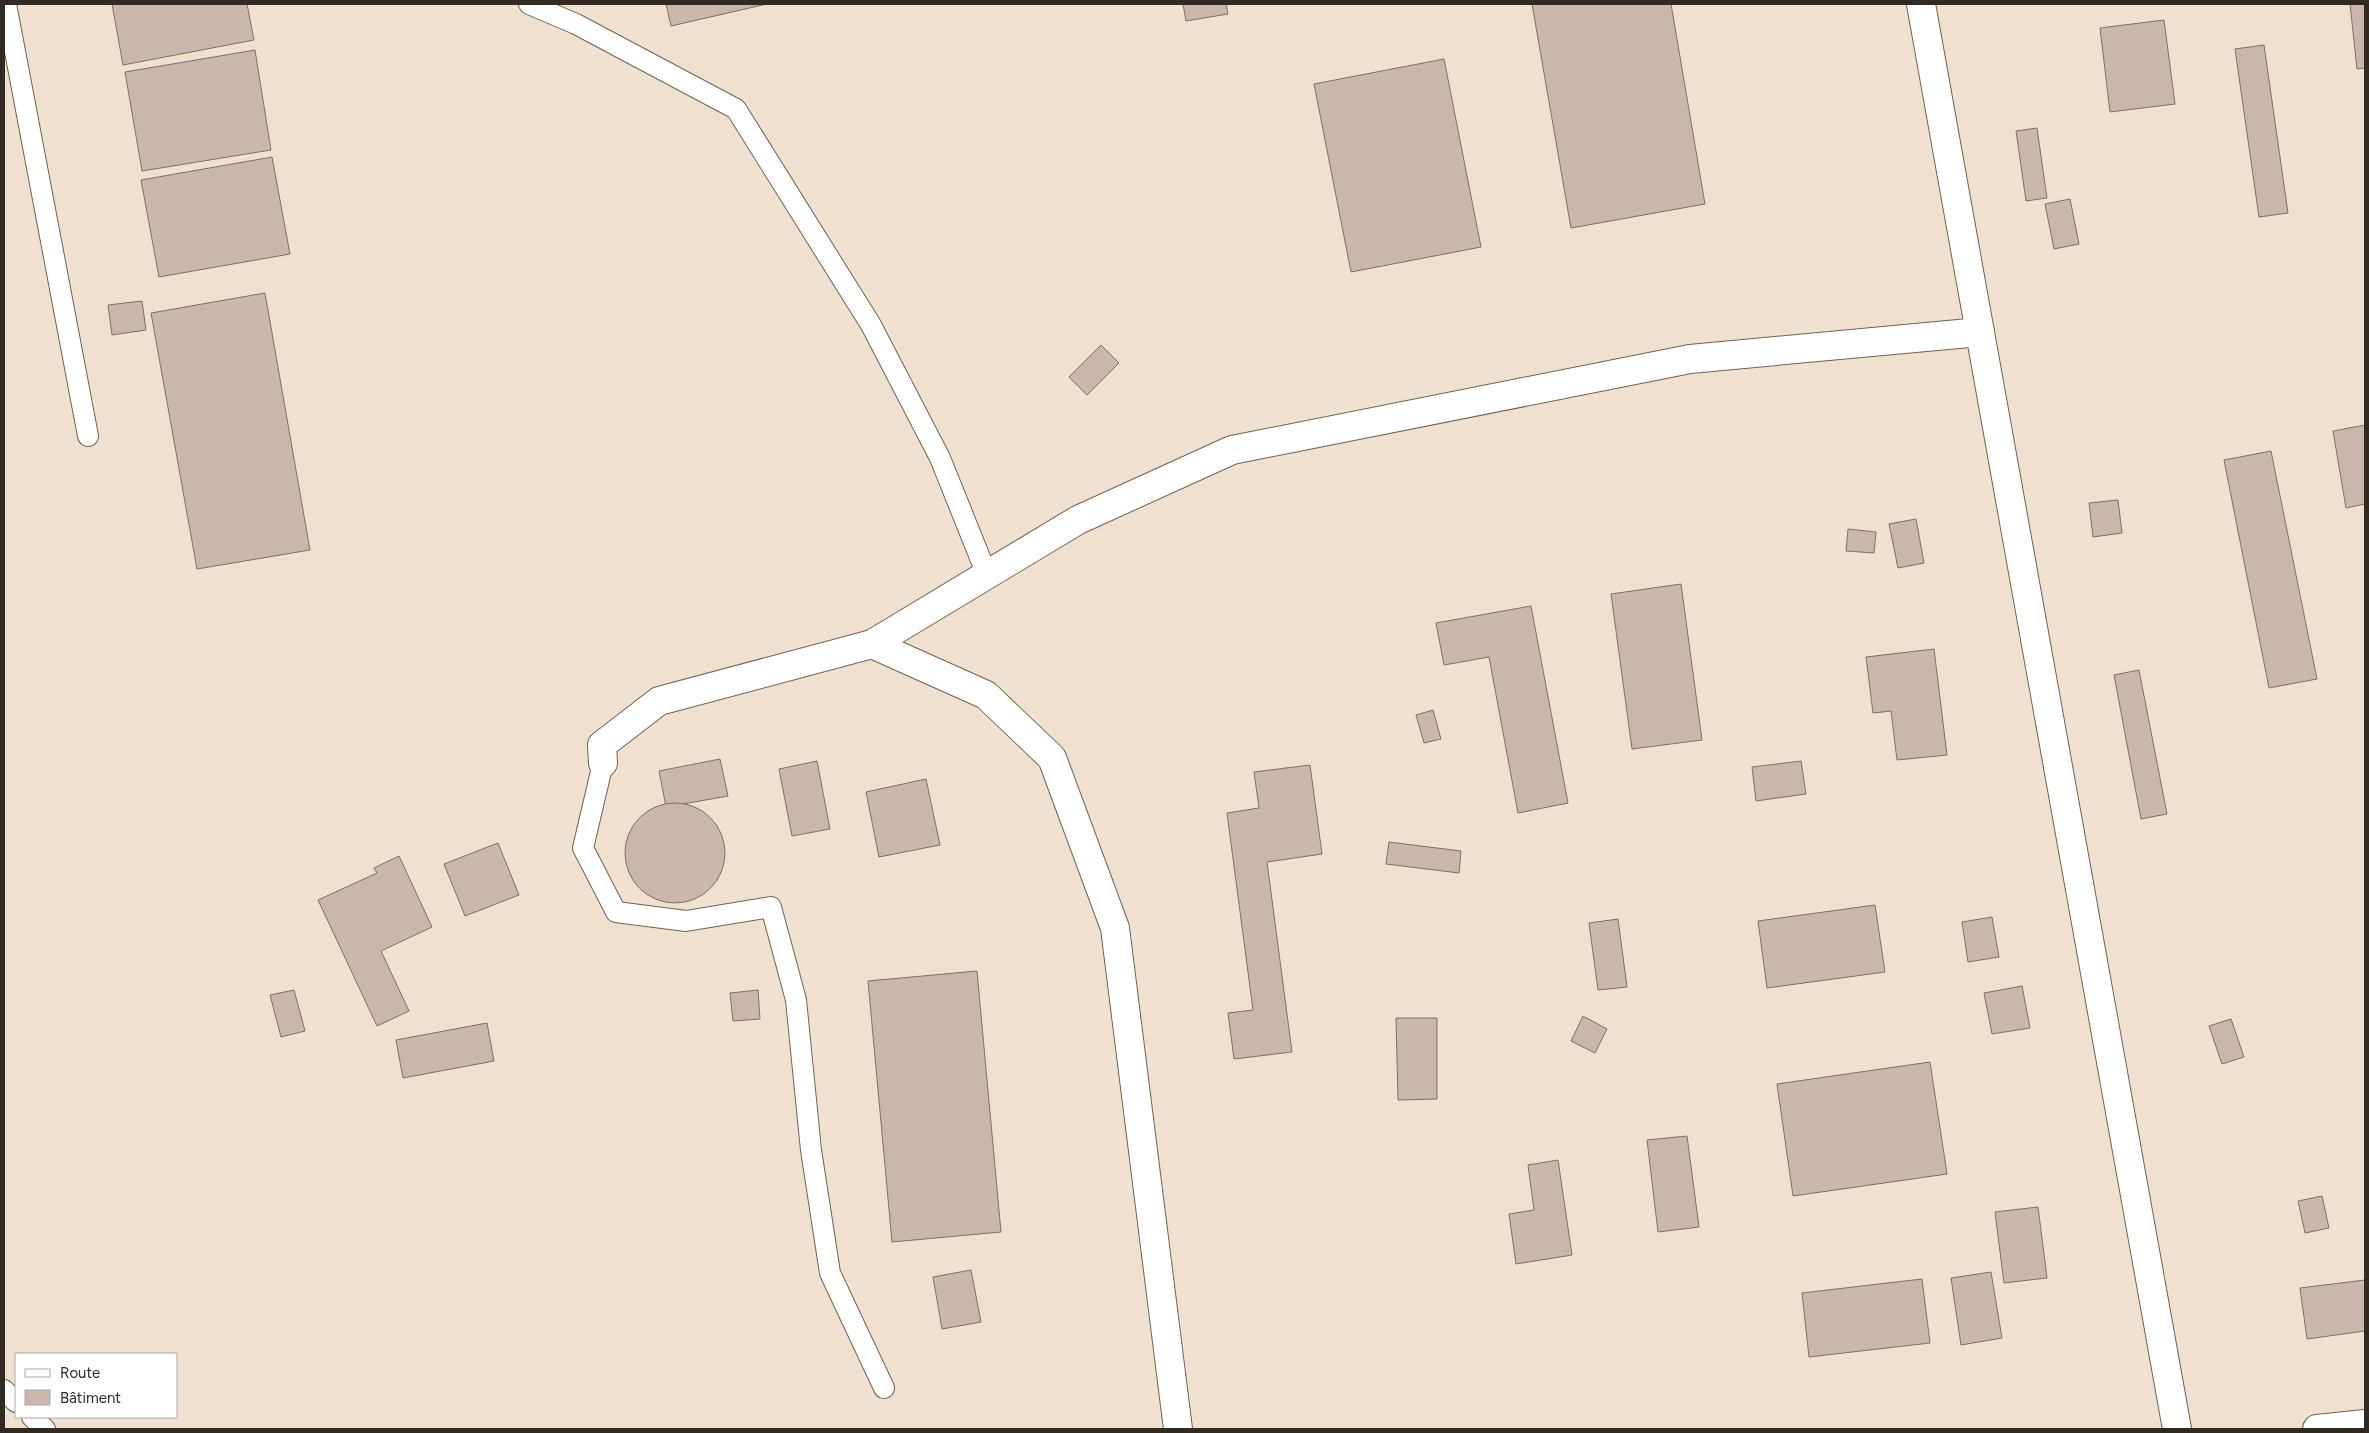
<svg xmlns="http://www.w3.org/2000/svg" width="2369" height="1433" viewBox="0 0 2369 1433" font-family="Figtree,sans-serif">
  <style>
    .building { fill: #cbb6ab; stroke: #816e64 }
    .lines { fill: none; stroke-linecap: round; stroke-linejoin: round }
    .service-casing { stroke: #706253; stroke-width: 22 }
    .minor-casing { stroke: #706253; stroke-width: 30 }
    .service { stroke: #fff; stroke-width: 20 }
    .minor { stroke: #fff; stroke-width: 28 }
  </style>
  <rect width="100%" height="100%" fill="#f0e0cf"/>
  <!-- building -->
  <g class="building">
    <path d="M 112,4 L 247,4 L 254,40 L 123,65 Z"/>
    <path d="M 666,4 L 767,4 L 671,26 Z"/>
    <path d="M 1183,4 L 1226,4 L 1228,14 L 1186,21 Z"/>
    <path d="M 1532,4 L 1671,4 L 1705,204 L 1571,228 Z"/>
    <path d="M 2350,4 L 2365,4 L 2365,68 L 2357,69 Z"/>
    <path d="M 2164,20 L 2175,104 L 2110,112 L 2100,28 Z"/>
    <path d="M 2264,45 L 2288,213 L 2259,217 L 2235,49 Z"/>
    <path d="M 255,50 L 271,150 L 142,171 L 125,72 Z"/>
    <path d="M 1444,59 L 1481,247 L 1351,272 L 1314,84 Z"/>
    <path d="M 2037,128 L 2047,198 L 2026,201 L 2016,131 Z"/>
    <path d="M 272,157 L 290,254 L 159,277 L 141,180 Z"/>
    <path d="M 2070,199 L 2079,244 L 2054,249 L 2045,204 Z"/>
    <path d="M 265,293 L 310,550 L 197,569 L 151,313 Z"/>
    <path d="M 142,301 L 146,330 L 112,335 L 108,305 Z"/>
    <path d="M 1101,345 L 1119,363 L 1087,395 L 1069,377 Z"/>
    <path d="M 2365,425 L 2365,504 L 2346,508 L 2333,431 Z"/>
    <path d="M 2271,451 L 2317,679 L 2269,688 L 2224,460 Z"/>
    <path d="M 2118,500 L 2122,533 L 2093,537 L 2089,503 Z"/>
    <path d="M 1916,519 L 1924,563 L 1898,568 L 1889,524 Z"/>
    <path d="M 1848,529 L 1876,532 L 1874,553 L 1846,551 Z"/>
    <path d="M 1681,584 L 1702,740 L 1632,749 L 1611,594 Z"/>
    <path d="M 1531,606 L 1568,803 L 1518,813 L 1489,657 L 1444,665 L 1436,623 Z"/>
    <path d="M 1934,649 L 1947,755 L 1897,760 L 1891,711 L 1873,713 L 1866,657 Z"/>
    <path d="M 2139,670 L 2167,814 L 2141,819 L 2114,675 Z"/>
    <path d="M 1433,710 L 1441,739 L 1424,743 L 1416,715 Z"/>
    <path d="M 720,759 L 728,796 L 666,807 L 659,771 Z"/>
    <path d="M 817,761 L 830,829 L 792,836 L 779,769 Z"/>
    <path d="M 1801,761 L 1806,794 L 1756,801 L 1752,767 Z"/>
    <path d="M 1310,765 L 1322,854 L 1267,862 L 1292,1052 L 1234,1059 L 1228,1013 L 1253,1010 L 1227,813 L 1259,808 L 1254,772 Z"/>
    <path d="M 926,779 L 940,845 L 879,857 L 866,792 Z"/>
    <circle cx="675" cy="853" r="50"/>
    <path d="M 1389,842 L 1461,851 L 1459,873 L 1386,864 Z"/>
    <path d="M 498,843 L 519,895 L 465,916 L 444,864 Z"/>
    <path d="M 399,856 L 432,927 L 381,951 L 409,1011 L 377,1026 L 318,900 L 377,873 L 374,868 Z"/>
    <path d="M 1875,905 L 1885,972 L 1767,988 L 1758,921 Z"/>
    <path d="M 1992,917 L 1999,957 L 1968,962 L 1962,922 Z"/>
    <path d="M 1618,919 L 1627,987 L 1598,990 L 1589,923 Z"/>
    <path d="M 977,971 L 1001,1232 L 892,1242 L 868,981 Z"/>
    <path d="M 2022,986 L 2030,1028 L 1992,1034 L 1984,993 Z"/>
    <path d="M 294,990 L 305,1031 L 281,1037 L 270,995 Z"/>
    <path d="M 758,990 L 760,1019 L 733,1021 L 730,993 Z"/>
    <path d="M 1583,1016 L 1607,1029 L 1595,1053 L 1571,1041 Z"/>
    <path d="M 1396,1018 L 1437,1018 L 1437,1099 L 1398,1100 Z"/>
    <path d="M 2231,1019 L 2244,1057 L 2222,1064 L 2209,1026 Z"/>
    <path d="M 487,1023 L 494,1061 L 403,1078 L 396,1040 Z"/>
    <path d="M 1930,1062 L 1947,1174 L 1793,1196 L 1777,1084 Z"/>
    <path d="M 1687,1136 L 1699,1227 L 1658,1232 L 1647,1140 Z"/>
    <path d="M 1558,1160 L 1572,1255 L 1516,1264 L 1509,1214 L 1534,1210 L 1528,1165 Z"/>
    <path d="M 2322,1196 L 2329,1228 L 2305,1233 L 2298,1201 Z"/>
    <path d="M 2038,1207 L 2047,1278 L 2004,1283 L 1995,1212 Z"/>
    <path d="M 971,1270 L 981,1322 L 942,1329 L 933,1277 Z"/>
    <path d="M 1991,1272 L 2002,1338 L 1961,1345 L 1951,1278 Z"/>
    <path d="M 1922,1279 L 1930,1343 L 1809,1357 L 1802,1293 Z"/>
    <path d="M 2365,1280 L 2365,1331 L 2307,1339 L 2300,1288 Z"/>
  </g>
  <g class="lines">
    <defs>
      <g id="service">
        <path d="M 6,4 L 88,436"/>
        <path d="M 529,4 L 576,24 L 736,109 L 871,325 L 940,458 L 987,575"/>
        <path d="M 603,763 L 583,848 L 616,912 L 686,921 L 771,907 L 796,1000 L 811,1150 L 830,1273 L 884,1388"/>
        <path d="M 4,1390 L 16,1402"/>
        <path d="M 32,1417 L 45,1429"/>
      </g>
      <g id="minor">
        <path d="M 1921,4 L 2177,1429"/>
        <path d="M 872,644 L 986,695 L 1052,758 L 1115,928 L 1178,1429"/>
        <path d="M 603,763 L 602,745 L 659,701 L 872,644 L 1078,520 L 1232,450 L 1690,359 L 1980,332"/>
        <path d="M 2317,1429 L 2365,1424"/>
      </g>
    </defs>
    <!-- service casing -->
    <use href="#service" class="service-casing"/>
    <!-- minor casing -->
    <use href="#minor" class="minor-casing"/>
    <!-- service -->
    <use href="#service" class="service"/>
    <!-- minor -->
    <use href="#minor" class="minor"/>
  </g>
  <!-- border -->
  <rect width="2369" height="1433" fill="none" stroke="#302a23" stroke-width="10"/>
  <!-- legend -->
  <rect x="15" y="1353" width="162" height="65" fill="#ffffff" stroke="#acaaa7"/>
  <rect x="25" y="1369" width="25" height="8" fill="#ffffff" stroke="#acaaa7"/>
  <text x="60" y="1378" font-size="15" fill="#302a23">Route</text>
  <rect x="25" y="1390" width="25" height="15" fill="#cbb6ab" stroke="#acaaa7"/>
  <text x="60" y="1403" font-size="15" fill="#302a23">Bâtiment</text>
</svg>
